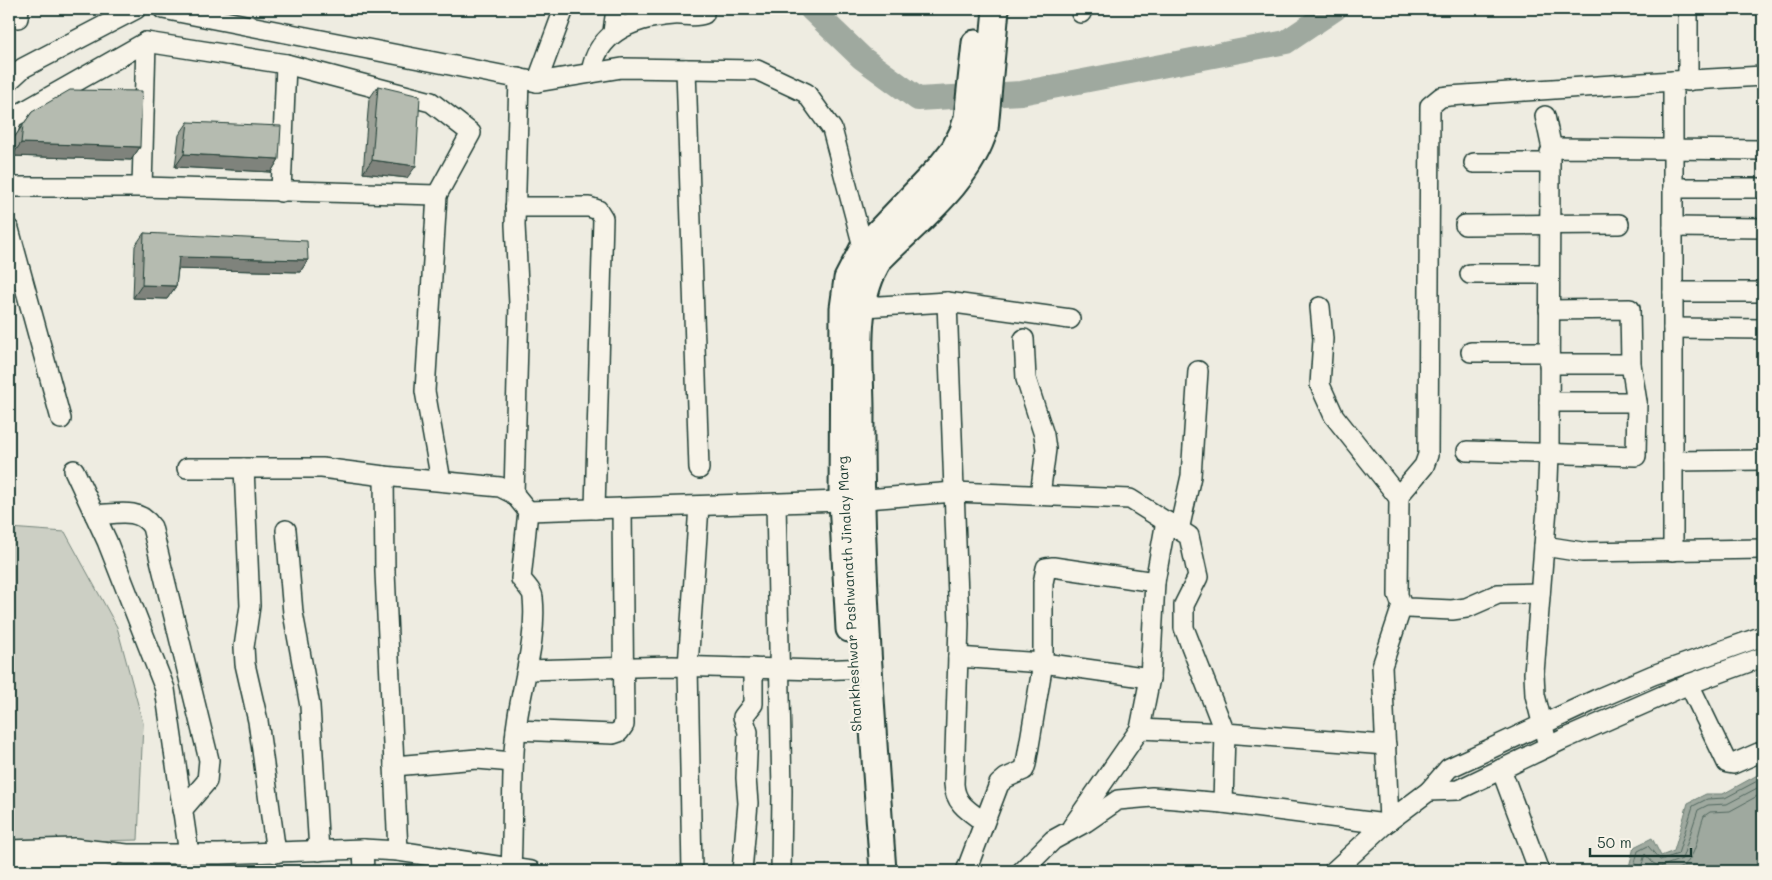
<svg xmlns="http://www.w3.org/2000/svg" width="1772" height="880" viewBox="0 0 1772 880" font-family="Mali,sans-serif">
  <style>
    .green { fill: #cccfc4; stroke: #76867c }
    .water { fill: #9fa99f; stroke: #6c7e74 }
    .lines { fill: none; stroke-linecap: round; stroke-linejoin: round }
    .shore { stroke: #52685f; stroke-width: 1 }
    .river { stroke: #9fa99f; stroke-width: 24 }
    .minor-casing { stroke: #1f3d34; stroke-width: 22 }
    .major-casing { stroke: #1f3d34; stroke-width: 29 }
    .minor { stroke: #f7f3e8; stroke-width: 19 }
    .major { stroke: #f7f3e8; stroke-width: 25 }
    .wall { fill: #9ca197; stroke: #1f3d34 }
    .shaded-wall { fill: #7f837b; stroke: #1f3d34 }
    .building { fill: #b5bbb0; stroke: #1f3d34 }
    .labels { text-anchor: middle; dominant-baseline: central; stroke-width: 4.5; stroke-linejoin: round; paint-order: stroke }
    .street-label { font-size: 14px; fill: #1f3d34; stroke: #f7f3e8 }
  </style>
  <rect width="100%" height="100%" fill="#eeece1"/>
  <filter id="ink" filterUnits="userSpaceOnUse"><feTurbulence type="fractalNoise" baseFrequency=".02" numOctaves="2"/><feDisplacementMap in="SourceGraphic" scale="10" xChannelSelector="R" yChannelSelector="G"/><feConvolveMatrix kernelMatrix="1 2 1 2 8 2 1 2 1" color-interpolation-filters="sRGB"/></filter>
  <g filter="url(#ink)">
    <!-- green -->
    <path class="green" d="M 9,528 L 65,532 L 117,627 L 143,723 L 138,840 L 9,843 Z"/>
    <!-- water -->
    <path class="water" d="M 1763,772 L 1763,871 L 1628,871 L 1634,847 L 1652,838 L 1661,856 L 1674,851 L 1688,803 L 1706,794 L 1723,794 Z"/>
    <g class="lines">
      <!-- shore -->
      <g class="shore">
        <path d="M 1633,871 L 1638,851 L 1648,846 L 1660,860 L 1678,854 L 1693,806 L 1707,799 L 1725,798 L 1763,778"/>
        <path d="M 1640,871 L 1645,854 L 1653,863 L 1660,867 L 1682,859 L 1698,810 L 1708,805 L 1727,804 L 1763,785"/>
        <path d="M 1674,871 C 1698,863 1696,836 1704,816 L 1710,812 L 1730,811 L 1763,793"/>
      </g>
      <!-- river -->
      <path class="river" d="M 811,9 L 862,58 L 918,99 L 1021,93 L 1286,42 L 1335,9"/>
      <defs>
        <g id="minor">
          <path d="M 163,9 L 537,82 L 622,68 L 757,70 L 806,93 L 832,129 L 866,258"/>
          <path d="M 1688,9 L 1688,81"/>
          <path d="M 1081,13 L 1081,9"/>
          <path d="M 18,18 L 19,9"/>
          <path d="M 613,32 L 616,9"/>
          <path d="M 686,69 L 699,469"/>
          <path d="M 591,73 C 597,31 635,18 673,15 C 683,14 694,18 704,14 L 704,9"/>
          <path d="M 9,81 L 23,68 L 136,9"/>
          <path d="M 537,82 L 564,9"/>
          <path d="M 1545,116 L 1552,149"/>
          <path d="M 9,128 L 12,118 L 146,42 L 286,64 L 431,102 L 471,133 L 437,195"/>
          <path d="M 1474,163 L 1549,163"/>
          <path d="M 9,187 L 142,187 L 437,195 L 425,391 L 441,481"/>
          <path d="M 142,187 L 146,42"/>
          <path d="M 1673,188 L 1763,188"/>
          <path d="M 281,192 L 286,64"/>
          <path d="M 515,207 L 589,207 L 598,210 L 603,218 L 595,509"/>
          <path d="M 1465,225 L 1619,224"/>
          <path d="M 1673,227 L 1763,228"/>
          <path d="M 9,229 L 61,419"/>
          <path d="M 1470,274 L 1549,274"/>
          <path d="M 1673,292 L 1763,292"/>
          <path d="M 947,302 L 959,623 L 954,784 C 955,804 969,811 984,822"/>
          <path d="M 863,307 L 947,302 L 1070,319"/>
          <path d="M 1320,307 L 1323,339 L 1320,385 L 1334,416 L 1399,498"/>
          <path d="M 1673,328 L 1763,329"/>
          <path d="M 1024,339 L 1026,379 L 1044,435 L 1046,449 L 1040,495"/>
          <path d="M 1471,352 L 1549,352"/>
          <path d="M 1549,364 L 1631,364"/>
          <path d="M 1549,402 L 1637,402"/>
          <path d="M 1467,451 L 1636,456 L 1637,402 L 1631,364 L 1630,309 L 1549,310"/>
          <path d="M 1673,461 L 1763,460"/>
          <path d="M 187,468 L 322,468 L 384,476"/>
          <path d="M 244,468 L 250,606 L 244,647 L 245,664 L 258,721 L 276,853"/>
          <path d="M 74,470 L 107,541 L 165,689 L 189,854"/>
          <path d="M 514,494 L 519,304 L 515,225 L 519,78"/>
          <path d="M 776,503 L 782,791 L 781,871"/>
          <path d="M 528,511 L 842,501 L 954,492 L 1130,499 L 1189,536 L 1198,577 L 1184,605 L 1184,628 L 1225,733 L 1223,803"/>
          <path d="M 95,515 C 117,514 139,507 152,527 L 209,760 L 207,781 L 182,810"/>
          <path d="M 286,530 L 293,613 L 310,706 L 319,851"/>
          <path d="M 1179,530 L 1191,476 L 1198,371"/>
          <path d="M 1544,546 L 1582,552 L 1763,549"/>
          <path d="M 1673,551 L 1673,81 L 1763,76"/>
          <path d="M 1540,593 L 1498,594 L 1466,608 L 1452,610 L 1408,608 L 1402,606 L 1398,595 L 1399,498 L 1401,493 L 1424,466 L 1428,455 L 1430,106 L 1441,97 L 1449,96 L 1673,81"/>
          <path d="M 958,657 L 1043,663 L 1150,678"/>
          <path d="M 527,670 L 672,666 L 817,670 L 868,668"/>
          <path d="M 1689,684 L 1727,763 L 1733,764 L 1763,751"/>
          <path d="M 1140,729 L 1225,733 L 1386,745"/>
          <path d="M 516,730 L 613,734 L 619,732 L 624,725 L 622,508"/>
          <path d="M 1548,746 L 1535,695 L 1534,673 L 1547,508 L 1549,453 L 1550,153 L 1556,148 L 1763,150"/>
          <path d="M 394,766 L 477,759 L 513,762"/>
          <path d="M 1501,769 L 1539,871"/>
          <path d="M 1429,791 L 1458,790 L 1562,740 L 1689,684 L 1763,657"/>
          <path d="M 1389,821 L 1382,666 L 1402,606"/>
          <path d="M 1072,827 L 1140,729 L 1150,678 L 1155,582 L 1166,521"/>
          <path d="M 363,849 L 364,871"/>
          <path d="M 9,850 L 74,848 L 127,854 L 219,854 L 363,849 L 398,851 L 531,871"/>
          <path d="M 398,851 L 385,572 L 384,476 L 500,487 L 514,494 L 528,511 L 521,579 C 525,584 533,592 533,598 C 537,636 524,678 518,715 C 510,765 514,816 511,867"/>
          <path d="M 9,868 L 85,863 L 111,857"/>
          <path d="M 692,871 L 688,666 L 699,506"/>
          <path d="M 742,871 L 748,803 L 746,778 L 748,732 L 743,717 L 753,704 L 753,668"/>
          <path d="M 966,871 L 999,784 L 1006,778 L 1024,770 L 1026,764 L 1043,663 L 1043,583 L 1046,568 L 1053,567 L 1155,582"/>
          <path d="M 1022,871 L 1053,840 L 1086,822 L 1118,800 L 1152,797 L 1223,803 L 1385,824"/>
          <path d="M 1334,871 L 1385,824 L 1429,791 L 1449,768 L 1597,699 L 1653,675 L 1763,636"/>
        </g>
        <g id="major">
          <path d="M 849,629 L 842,501 L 843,308 L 847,279 L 863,248 L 939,168 L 954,149 L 963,131 L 967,118 L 975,43"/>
          <path d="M 883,871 C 872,718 860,565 861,411 C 861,362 852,302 880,259 C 918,220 969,183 985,129 L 996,9"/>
        </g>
      </defs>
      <!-- minor casing -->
      <use href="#minor" class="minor-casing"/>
      <!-- major casing -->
      <use href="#major" class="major-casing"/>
      <!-- minor -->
      <use href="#minor" class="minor"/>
      <!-- major -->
      <use href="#major" class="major"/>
    </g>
    <!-- wall -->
    <g class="wall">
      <path d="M 378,86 L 407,178 L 363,173 L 369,99 Z"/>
      <path d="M 32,112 L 140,147 L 131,160 L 12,156 L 14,138 Z"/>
      <path d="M 188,122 L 279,159 L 271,172 L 175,167 L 179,135 Z"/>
      <path d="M 144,233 L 308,260 L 300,272 L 178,269 L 176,286 L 167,299 L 133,298 L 135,246 Z"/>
    </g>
    <!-- shaded-wall -->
    <g class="shaded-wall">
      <path d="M 21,143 L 140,147 L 131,160 L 12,156 Z"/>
      <path d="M 184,154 L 279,159 L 271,172 L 175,167 Z"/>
      <path d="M 372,160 L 416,166 L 407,178 L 363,173 Z"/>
      <path d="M 179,257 L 308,260 L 300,272 L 171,269 Z"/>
      <path d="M 142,285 L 176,286 L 167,299 L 133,298 Z"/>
    </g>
    <!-- building -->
    <g class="building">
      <path d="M 378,86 L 420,96 L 416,166 L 372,160 Z"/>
      <path d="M 70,90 L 142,91 L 140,147 L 21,143 L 23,125 L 32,112 Z"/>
      <path d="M 188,122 L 281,126 L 279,159 L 184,154 Z"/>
      <path d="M 144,233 L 307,241 L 308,260 L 179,257 L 176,286 L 142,285 Z"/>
    </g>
  </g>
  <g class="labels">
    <!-- street labels -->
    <g class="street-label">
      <text transform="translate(849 594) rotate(-93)">Shankheshwar Pashwanath Jinalay Marg</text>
    </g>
  </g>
  <!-- margin -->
  <rect width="1772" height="880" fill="none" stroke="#f7f3e8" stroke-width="30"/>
  <rect x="15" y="15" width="1742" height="850" fill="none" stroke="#1f3d34" stroke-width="2" filter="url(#ink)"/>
  <!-- scale -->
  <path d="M1590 848v8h101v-8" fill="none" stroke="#1f3d34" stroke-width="2.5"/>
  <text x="1597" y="848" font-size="15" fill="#1f3d34" stroke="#f7f3e8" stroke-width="4" paint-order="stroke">50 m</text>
</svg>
